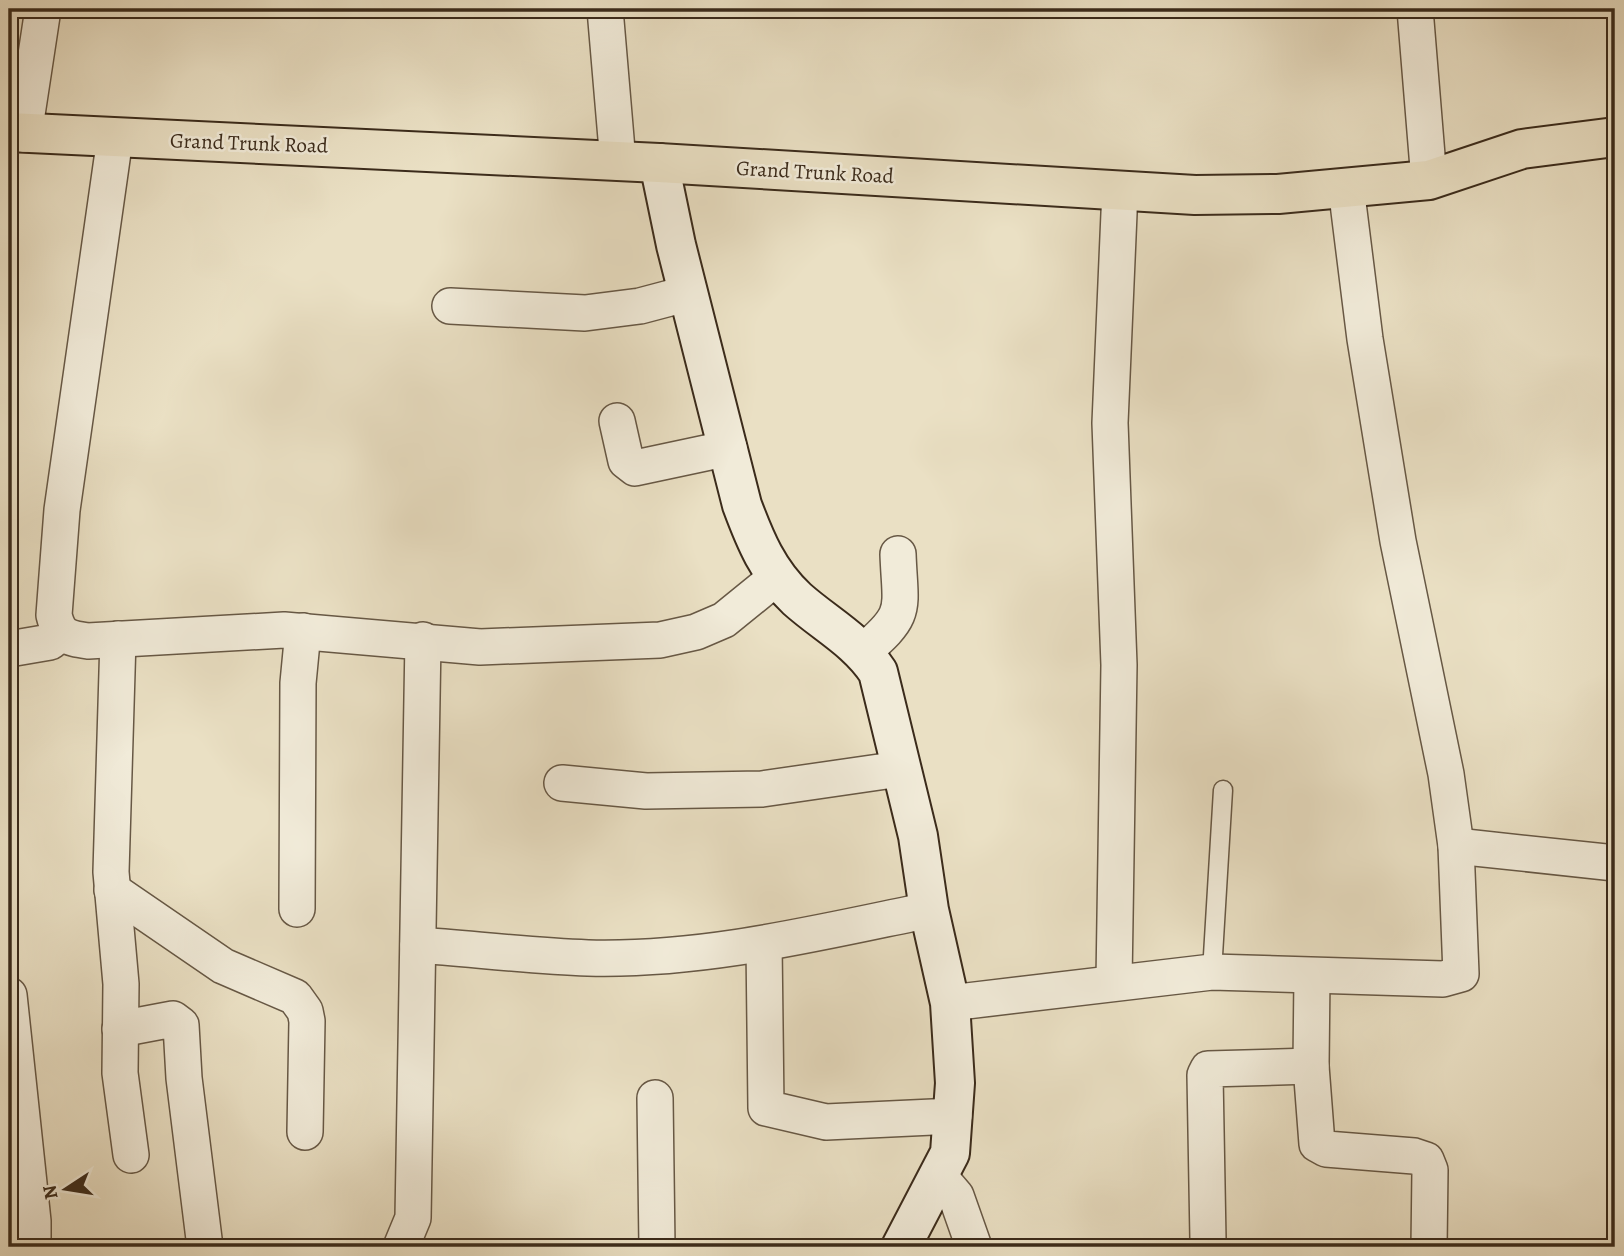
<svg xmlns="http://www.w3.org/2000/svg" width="1624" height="1256" viewBox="0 0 1624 1256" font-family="Alegreya,serif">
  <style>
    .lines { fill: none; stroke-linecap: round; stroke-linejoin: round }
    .lane-casing { stroke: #675845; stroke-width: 21 }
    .street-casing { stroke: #675845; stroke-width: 38 }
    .secondary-casing { stroke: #3b2b1b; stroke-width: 42 }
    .primary-casing { stroke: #3b2b1b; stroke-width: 42 }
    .lane { stroke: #f1ebd9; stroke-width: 18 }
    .street { stroke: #f1ebd9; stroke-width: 35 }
    .secondary { stroke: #f1ebd9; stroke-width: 38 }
    .primary { stroke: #eae0c4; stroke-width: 38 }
    .labels { text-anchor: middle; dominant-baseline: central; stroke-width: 5; stroke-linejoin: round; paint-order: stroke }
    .street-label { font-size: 21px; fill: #3b2b1b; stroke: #f1ebd9 }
  </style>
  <rect width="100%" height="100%" fill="#eae0c4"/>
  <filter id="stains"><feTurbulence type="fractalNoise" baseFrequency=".00286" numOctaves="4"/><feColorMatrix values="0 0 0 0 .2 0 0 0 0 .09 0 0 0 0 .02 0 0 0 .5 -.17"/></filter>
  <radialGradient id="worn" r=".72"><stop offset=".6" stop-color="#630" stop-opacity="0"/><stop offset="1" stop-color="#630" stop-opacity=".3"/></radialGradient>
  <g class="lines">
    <defs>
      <path id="lane" d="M 1212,972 L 1223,790"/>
      <g id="street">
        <path d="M 605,9 L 618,162"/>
        <path d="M 1415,9 L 1429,180"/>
        <path d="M 24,134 L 43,9"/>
        <path d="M 115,138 L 62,510 L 54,615 C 59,636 67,638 88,641 L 284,630 L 480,647 L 660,640 L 696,632 L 724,620 L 777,577"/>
        <path d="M 450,306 L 585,313 L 640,306 L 689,293"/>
        <path d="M 617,421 L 626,461 L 635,468 L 729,448"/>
        <path d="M 118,639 L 111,872 L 121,984 L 120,1073 L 131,1155"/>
        <path d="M 9,649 L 50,642 L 61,633"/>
        <path d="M 864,651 C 909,613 900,610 898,554"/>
        <path d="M 562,783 L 646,791 L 762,789 L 900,769"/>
        <path d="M 1456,846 L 1615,863"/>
        <path d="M 112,890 L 223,966 L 295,997 L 305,1011 L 307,1021 L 305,1132"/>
        <path d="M 297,909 L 298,683 L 303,631"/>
        <path d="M 764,944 L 766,1108 L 826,1122 L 954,1116"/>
        <path d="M 418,945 C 474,949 531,956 588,958 C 703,961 817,933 929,910"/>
        <path d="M 1312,976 L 1311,1066 L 1317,1144 L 1326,1149 L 1414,1156 L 1426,1160 L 1430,1170 L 1429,1247"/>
        <path d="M 1114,981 L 1119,665 L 1110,423 L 1120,190"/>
        <path d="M 9,995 L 33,1221 L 33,1247"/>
        <path d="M 950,1003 L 1212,972 L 1443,979 L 1461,974 L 1456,846 L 1446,774 L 1398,541 L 1365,339 L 1346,187"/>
        <path d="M 120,1029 L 173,1019 L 181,1025 L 184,1078 L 205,1247"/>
        <path d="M 655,1098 L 657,1247"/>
        <path d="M 939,1176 L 956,1196 L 974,1247"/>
        <path d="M 1208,1240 L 1205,1075 L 1208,1069 L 1311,1066"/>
        <path d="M 401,1247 L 413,1218 L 423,640"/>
      </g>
      <path id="secondary" d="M 659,163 L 676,245 L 742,505 C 755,540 768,572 797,599 C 825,624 857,640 878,672 L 918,836 L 929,910 L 950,1003 L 955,1083 L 950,1153 L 901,1247"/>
      <path id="primary" d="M 9,132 L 659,163 L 1195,195 L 1278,194 L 1429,180 L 1522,149 L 1615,137"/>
    </defs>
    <!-- lane casing -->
    <use href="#lane" class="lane-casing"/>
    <!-- street casing -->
    <use href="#street" class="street-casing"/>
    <!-- secondary casing -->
    <use href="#secondary" class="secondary-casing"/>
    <!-- primary casing -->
    <use href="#primary" class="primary-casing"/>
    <!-- lane -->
    <use href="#lane" class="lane"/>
    <!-- street -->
    <use href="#street" class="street"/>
    <!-- secondary -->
    <use href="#secondary" class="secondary"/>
    <!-- primary -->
    <use href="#primary" class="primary"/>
  </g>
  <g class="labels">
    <!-- street labels -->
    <g class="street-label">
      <text transform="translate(249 143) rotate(2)">Grand Trunk Road</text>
      <text transform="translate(815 172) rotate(3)">Grand Trunk Road</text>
    </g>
  </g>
  <!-- margin -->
  <rect width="1624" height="1256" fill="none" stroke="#eae0c4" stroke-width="35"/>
  <rect x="10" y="10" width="1603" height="1235" fill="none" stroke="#3b2b1b" stroke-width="3.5"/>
  <rect x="18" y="18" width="1589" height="1221" fill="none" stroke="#3b2b1b" stroke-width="2"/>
  <!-- north arrow -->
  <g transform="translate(66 1189) rotate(258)" stroke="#f1ebd9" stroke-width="5" paint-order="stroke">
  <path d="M0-5L12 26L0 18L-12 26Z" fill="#3b2b1b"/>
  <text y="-10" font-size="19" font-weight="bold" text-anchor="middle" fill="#3b2b1b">N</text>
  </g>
  <rect width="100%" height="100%" filter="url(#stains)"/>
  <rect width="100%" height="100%" fill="url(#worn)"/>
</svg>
